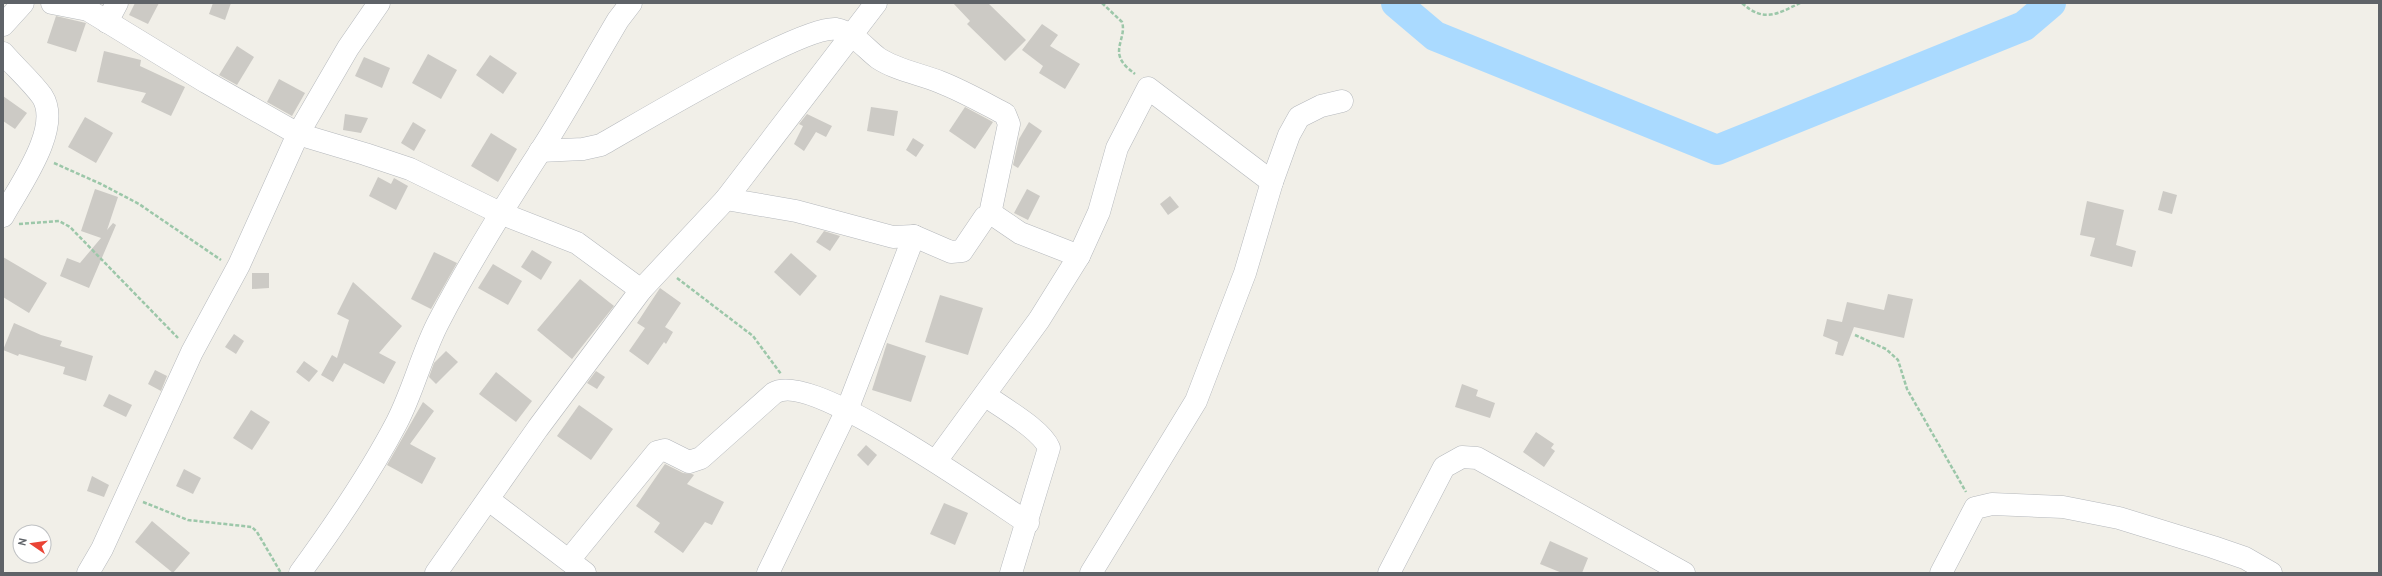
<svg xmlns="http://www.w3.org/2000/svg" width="2382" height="576" viewBox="0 0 2382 576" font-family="'PT Sans',sans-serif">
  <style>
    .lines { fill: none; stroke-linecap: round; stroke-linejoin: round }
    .river { stroke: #aadaff; stroke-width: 30 }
    .building { fill: #cccac5 }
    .minor-casing { stroke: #b5b8bc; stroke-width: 23 }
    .path { stroke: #9cc7a9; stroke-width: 2.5; stroke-dasharray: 4 2; stroke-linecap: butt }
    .minor { stroke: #fff; stroke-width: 22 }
  </style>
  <rect width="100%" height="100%" fill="#f1efe8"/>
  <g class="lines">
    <!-- river -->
    <path class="river" d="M 1396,3 L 1435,36 L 1717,150 L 2024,26 L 2051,3"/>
  </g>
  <!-- building -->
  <g class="building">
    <path d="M 135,3 L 159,3 L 148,24 L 129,15 Z"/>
    <path d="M 213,3 L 231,3 L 225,20 L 209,14 Z"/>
    <path d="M 953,3 L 988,3 L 1026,40 L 1005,61 L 967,24 L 970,21 Z"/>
    <path d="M 56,16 L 86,23 L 76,52 L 47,43 Z"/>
    <path d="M 1042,24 L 1058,35 L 1050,46 L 1080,64 L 1065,89 L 1039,73 L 1043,66 L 1022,50 Z"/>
    <path d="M 237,46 L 254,57 L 237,85 L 219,75 Z"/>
    <path d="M 104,51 L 141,60 L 140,66 L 185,87 L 171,116 L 141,102 L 146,93 L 97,82 Z"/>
    <path d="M 428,54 L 457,70 L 441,99 L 412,83 Z"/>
    <path d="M 490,55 L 517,73 L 503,94 L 476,75 Z"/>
    <path d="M 364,57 L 390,68 L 382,88 L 355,76 Z"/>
    <path d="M 279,79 L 305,93 L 292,116 L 267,102 Z"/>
    <path d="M 3,96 L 27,113 L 15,129 L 3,121 Z"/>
    <path d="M 871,107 L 898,111 L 894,136 L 867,131 Z"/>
    <path d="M 965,107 L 993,122 L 975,149 L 949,131 Z"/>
    <path d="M 345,114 L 368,118 L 361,133 L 343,130 Z"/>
    <path d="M 807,114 L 832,126 L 826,137 L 816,132 L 804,151 L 794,144 L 803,126 L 799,124 Z"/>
    <path d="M 85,117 L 113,133 L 96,163 L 68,147 Z"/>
    <path d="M 413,122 L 426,130 L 414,151 L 401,143 Z"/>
    <path d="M 1029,122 L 1042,131 L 1018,168 L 1013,165 L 1019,139 Z"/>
    <path d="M 491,133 L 517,149 L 498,182 L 471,166 Z"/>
    <path d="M 913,138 L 924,145 L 916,157 L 906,150 Z"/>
    <path d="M 378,177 L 391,184 L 394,178 L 408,186 L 396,210 L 369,196 Z"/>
    <path d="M 95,189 L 118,197 L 107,230 L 113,223 L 116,225 L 89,288 L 60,276 L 67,258 L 80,263 L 101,238 L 81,231 Z"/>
    <path d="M 1027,189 L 1040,196 L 1028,220 L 1014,213 Z"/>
    <path d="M 2163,191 L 2177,195 L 2172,214 L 2158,210 Z"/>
    <path d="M 1170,196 L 1179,207 L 1168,215 L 1160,204 Z"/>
    <path d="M 2087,201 L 2124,210 L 2116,245 L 2136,251 L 2132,267 L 2090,256 L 2095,238 L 2080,235 Z"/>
    <path d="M 824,231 L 840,236 L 830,251 L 816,242 Z"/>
    <path d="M 532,250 L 552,262 L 541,280 L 521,267 Z"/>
    <path d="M 434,252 L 457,263 L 431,309 L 411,299 Z"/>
    <path d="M 791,253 L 817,276 L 800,296 L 774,272 Z"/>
    <path d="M 3,257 L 47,283 L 29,313 L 3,297 Z"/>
    <path d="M 493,264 L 522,281 L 508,305 L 478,288 Z"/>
    <path d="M 252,273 L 269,273 L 269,288 L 252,289 Z"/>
    <path d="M 580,279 L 614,306 L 572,359 L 537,330 Z"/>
    <path d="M 353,282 L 402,326 L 379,353 L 396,362 L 384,384 L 344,363 L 333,382 L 321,375 L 332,355 L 337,358 L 349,320 L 337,314 Z"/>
    <path d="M 660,288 L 681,303 L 665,327 L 673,332 L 666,344 L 664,342 L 648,365 L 629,351 L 645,328 L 637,323 Z"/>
    <path d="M 1888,294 L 1913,299 L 1904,338 L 1854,327 L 1843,356 L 1835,354 L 1838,342 L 1823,336 L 1827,319 L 1842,322 L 1847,302 L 1884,310 Z"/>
    <path d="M 940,295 L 983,308 L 968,355 L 925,342 Z"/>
    <path d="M 14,323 L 41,335 L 62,341 L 60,346 L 93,356 L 86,381 L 63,374 L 65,367 L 19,354 L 18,356 L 3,350 Z"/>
    <path d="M 234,334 L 244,341 L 236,354 L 225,347 Z"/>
    <path d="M 887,343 L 926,356 L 911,402 L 872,390 Z"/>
    <path d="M 446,351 L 458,362 L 436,384 L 429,377 L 434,363 Z"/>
    <path d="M 304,361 L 318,371 L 309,382 L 296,372 Z"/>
    <path d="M 155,370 L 167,376 L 161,391 L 148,384 Z"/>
    <path d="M 596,371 L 605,377 L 597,389 L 587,383 Z"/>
    <path d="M 496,372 L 532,401 L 516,422 L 479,394 Z"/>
    <path d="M 1462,384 L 1478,390 L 1476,396 L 1495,403 L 1490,418 L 1455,407 Z"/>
    <path d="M 109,394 L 132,405 L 126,417 L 103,406 Z"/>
    <path d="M 423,402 L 434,411 L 410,444 L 436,458 L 422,484 L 387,465 Z"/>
    <path d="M 579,405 L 613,429 L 591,460 L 557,436 Z"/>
    <path d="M 251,410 L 270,422 L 252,450 L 233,438 Z"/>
    <path d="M 1536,432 L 1554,444 L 1551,448 L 1555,451 L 1544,467 L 1523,452 Z"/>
    <path d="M 866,445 L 877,455 L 868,466 L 857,455 Z"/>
    <path d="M 665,464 L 683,473 L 692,474 L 694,475 L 687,484 L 724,502 L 712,525 L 705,522 L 683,553 L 654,532 L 660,523 L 636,506 Z"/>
    <path d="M 184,469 L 201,478 L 193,494 L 176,486 Z"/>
    <path d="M 92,476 L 109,485 L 104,497 L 87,491 Z"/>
    <path d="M 944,503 L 968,513 L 955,545 L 930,534 Z"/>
    <path d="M 152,521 L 190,553 L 173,573 L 135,542 Z"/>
    <path d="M 1550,541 L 1588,558 L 1582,573 L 1562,573 L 1540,564 Z"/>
  </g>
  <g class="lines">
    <defs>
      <g id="minor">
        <path d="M 52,3 L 88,10 L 206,82 L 298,134 L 365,154 L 410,169 L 500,213 L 577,243 L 641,290"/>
        <path d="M 107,22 L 117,3"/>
        <path d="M 3,25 L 23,3"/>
        <path d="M 3,53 C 15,67 31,81 42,96 C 63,128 18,188 3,216"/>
        <path d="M 540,151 L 583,149 L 601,145 C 640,123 802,25 836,29 C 853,32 865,48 878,58 C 896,70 920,74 940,82 C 963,91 984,103 1005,114 L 1009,124 L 990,214"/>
        <path d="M 726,199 L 796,211 L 893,237 L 914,236 L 951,252 L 962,251 L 985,217 L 992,214 L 1020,233 L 1079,256"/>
        <path d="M 985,395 C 1002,408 1041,429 1049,448 L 1011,573"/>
        <path d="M 936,461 L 1039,320 L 1079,256 L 1099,212 L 1117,148 L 1148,88 L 1272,182"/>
        <path d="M 489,500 L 585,573"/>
        <path d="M 569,560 L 657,452 L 665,450 L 689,462 L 701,458 L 774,393 C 811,370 991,499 1028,523"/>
        <path d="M 88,573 L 102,549 L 192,352 L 239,265 L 298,134 L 348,48 L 379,3"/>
        <path d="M 300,573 C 335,525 370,474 397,422 C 414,389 422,353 439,321 C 470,261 506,204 543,147 C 569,106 593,62 618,20 L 631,3"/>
        <path d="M 436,573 L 538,428 L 641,290 L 726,199 L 876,3"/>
        <path d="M 768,573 L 847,410 L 914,236"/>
        <path d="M 1091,573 L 1196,401 L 1245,273 L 1272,182 L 1289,135 L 1299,117 L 1321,106 L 1342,101"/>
        <path d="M 1389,573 L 1444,467 L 1462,457 L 1477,458 L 1684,573"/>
        <path d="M 1941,573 L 1975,508 L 1992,504 L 2063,507 L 2119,518 L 2213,547 L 2245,558 L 2271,573"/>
      </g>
    </defs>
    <!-- minor casing -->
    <use href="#minor" class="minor-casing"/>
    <!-- path -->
    <g class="path">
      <path d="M 1102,3 L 1122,22 C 1126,34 1116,46 1120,57 C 1122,64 1130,70 1135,74"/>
      <path d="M 1742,3 C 1764,23 1777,14 1800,3"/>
      <path d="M 54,163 L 101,184 L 139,204 L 221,260"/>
      <path d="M 19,224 L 59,221 L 70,227 L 178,338"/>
      <path d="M 677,278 L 753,336 L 781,374"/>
      <path d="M 1855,335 L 1886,349 L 1898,360 L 1907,389 L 1966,492"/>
      <path d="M 143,502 L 188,520 L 252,527 L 257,532 L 281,573"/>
    </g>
    <!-- minor -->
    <use href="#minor" class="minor"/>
  </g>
  <!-- border -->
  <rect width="2382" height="576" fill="none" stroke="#5f6368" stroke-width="8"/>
  <!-- north arrow -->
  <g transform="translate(32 544) rotate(283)"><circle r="19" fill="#ffffff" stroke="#bfc1c3"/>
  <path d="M0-3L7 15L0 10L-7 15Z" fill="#ea4335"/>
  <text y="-6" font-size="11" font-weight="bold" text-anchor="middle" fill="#5f6368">N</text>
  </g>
</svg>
